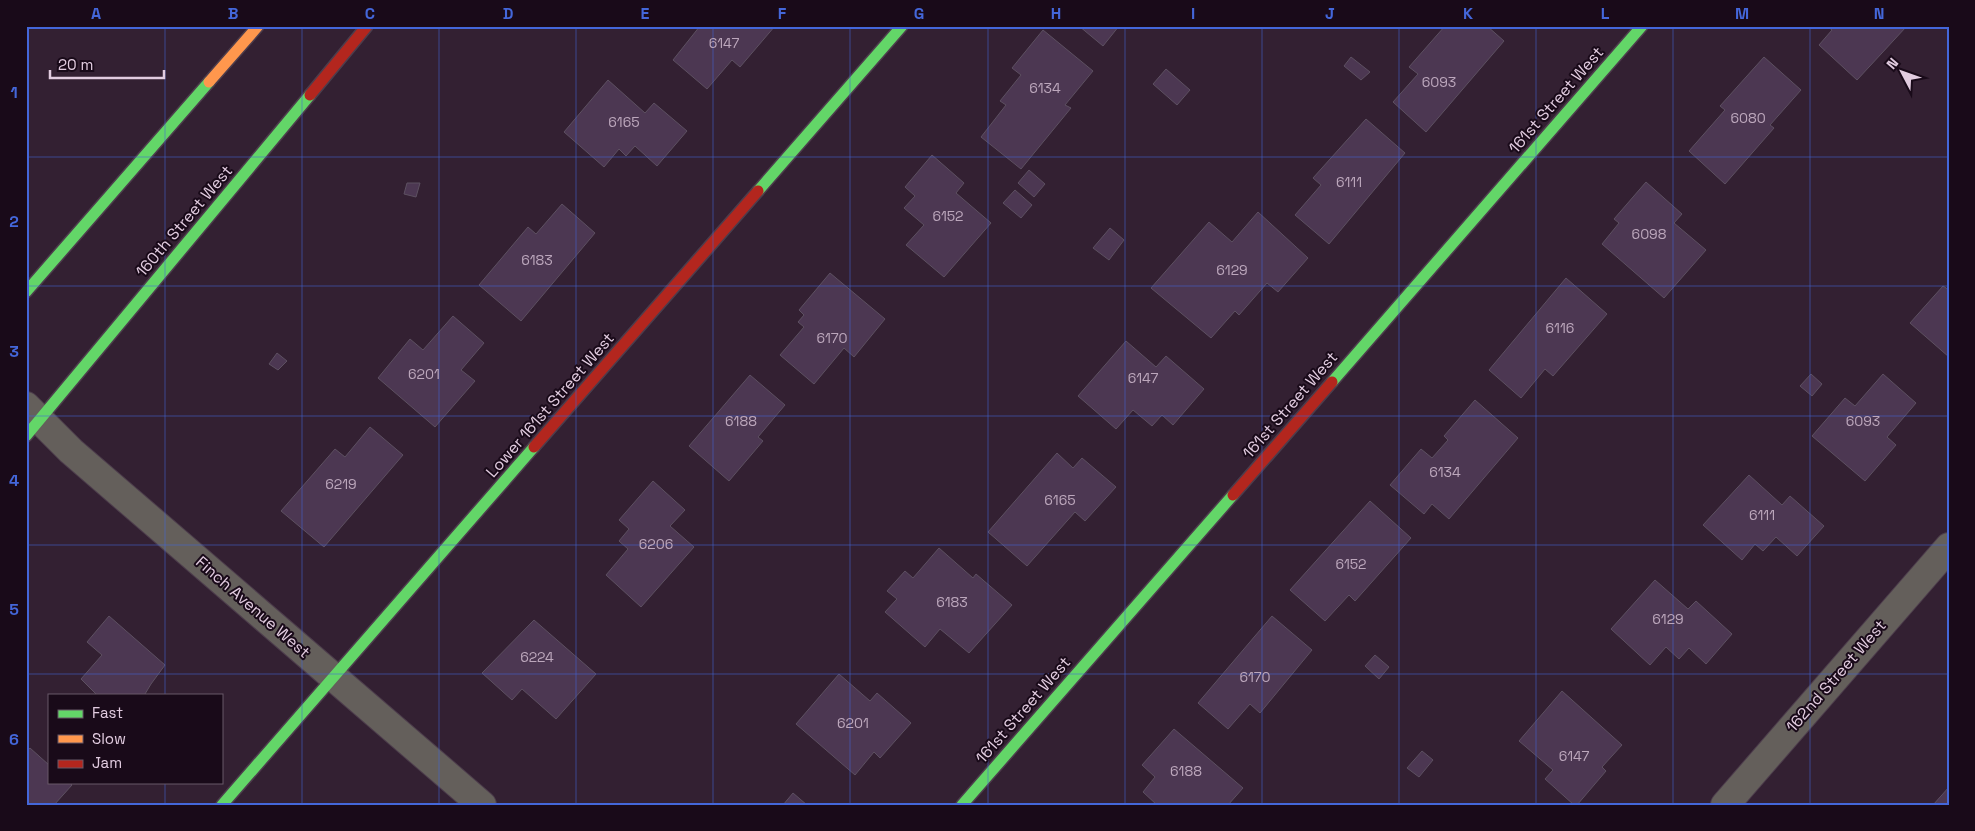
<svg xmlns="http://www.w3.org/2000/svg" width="1975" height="831" viewBox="0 0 1975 831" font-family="'Space Grotesk',sans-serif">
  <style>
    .building { fill: #4c3752; stroke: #5d5061 }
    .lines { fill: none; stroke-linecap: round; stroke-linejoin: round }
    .street-casing { stroke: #4d3d4c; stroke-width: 30 }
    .fast-casing { stroke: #4d3d4c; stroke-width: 14 }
    .slow-casing { stroke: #4d3d4c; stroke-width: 14 }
    .jam-casing { stroke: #4d3d4c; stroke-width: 14 }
    .street { stroke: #645f5b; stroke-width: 28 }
    .fast { stroke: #63d668; stroke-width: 11 }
    .slow { stroke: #ff974d; stroke-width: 11 }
    .jam { stroke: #b3261e; stroke-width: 11 }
    .grid { fill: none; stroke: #4467da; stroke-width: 1; stroke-opacity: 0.55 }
    .labels { text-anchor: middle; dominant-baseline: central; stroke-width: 4; stroke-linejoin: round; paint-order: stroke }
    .number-label { font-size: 14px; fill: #bca7bc }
    .street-label { font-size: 16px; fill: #e2cce0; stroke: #190a19 }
    .neatline { fill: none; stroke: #4467da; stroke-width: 2 }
    .grid-label { font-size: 16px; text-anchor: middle; font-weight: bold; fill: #4467da }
  </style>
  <rect width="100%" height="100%" fill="#332032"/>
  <!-- building -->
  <g class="building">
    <path d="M 700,26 L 775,26 L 740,67 L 732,60 L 707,89 L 673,60 Z"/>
    <path d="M 1079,26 L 1119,26 L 1103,46 Z"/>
    <path d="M 1445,26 L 1487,26 L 1504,41 L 1426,132 L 1393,102 L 1418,74 L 1409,67 Z"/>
    <path d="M 1827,26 L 1905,26 L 1906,27 L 1857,80 L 1819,45 L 1832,30 Z"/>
    <path d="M 1043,30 L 1093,71 L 1065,105 L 1071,108 L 1021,169 L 981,137 L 1006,105 L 1000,101 L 1021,75 L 1012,68 Z"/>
    <path d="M 1351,57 L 1370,72 L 1361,80 L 1344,66 Z"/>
    <path d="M 1764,57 L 1801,90 L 1770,125 L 1774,128 L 1725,184 L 1689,151 L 1725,110 L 1720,106 Z"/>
    <path d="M 1166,69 L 1190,90 L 1177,105 L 1153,84 Z"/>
    <path d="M 608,80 L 645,113 L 654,103 L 687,131 L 657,166 L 635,146 L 626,156 L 619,149 L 604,167 L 564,132 Z"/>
    <path d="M 1366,119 L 1405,153 L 1329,244 L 1295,215 L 1321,185 L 1313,178 Z"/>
    <path d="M 932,155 L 964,183 L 956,193 L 991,223 L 944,277 L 906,245 L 924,225 L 904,208 L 915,196 L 905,187 Z"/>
    <path d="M 1029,170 L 1045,184 L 1034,197 L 1018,183 Z"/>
    <path d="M 1646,182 L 1682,214 L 1674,223 L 1706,250 L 1664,298 L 1602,244 L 1619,223 L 1614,219 Z"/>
    <path d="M 407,183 L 420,183 L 416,197 L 404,194 Z"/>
    <path d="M 1015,190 L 1032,205 L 1021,218 L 1003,203 Z"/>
    <path d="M 562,204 L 595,233 L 521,321 L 479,285 L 528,227 L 536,234 Z"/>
    <path d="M 1258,212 L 1308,258 L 1278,292 L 1267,283 L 1239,315 L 1235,311 L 1211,338 L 1151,288 L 1209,222 L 1232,242 Z"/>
    <path d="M 1110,228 L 1124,240 L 1109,260 L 1093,248 Z"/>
    <path d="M 830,273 L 885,319 L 854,357 L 844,348 L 814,384 L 780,355 L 804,327 L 798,322 L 804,315 L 799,310 Z"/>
    <path d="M 1566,278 L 1607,314 L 1553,376 L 1545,369 L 1521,398 L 1489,370 Z"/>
    <path d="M 1943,286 L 1949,290 L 1949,357 L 1910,323 Z"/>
    <path d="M 453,316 L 484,343 L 461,370 L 475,381 L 435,427 L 378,378 L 410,339 L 423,350 Z"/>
    <path d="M 1126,341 L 1156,367 L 1166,356 L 1204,389 L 1173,425 L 1162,415 L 1152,426 L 1133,410 L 1116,429 L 1078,396 Z"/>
    <path d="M 277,353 L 287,361 L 278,370 L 269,364 Z"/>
    <path d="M 1811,374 L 1822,384 L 1812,396 L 1800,386 Z"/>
    <path d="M 1883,374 L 1916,403 L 1887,437 L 1896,445 L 1865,481 L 1812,436 L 1845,398 L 1855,406 Z"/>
    <path d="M 750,375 L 785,405 L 758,437 L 763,441 L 729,481 L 689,446 Z"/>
    <path d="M 1475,400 L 1518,438 L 1449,519 L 1432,504 L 1424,514 L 1390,485 L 1421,449 L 1432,458 L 1448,440 L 1444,436 Z"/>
    <path d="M 370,427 L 403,455 L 324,547 L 281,511 L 335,449 L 345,457 Z"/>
    <path d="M 1057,453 L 1073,468 L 1082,458 L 1116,487 L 1085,521 L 1075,512 L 1027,566 L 988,532 Z"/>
    <path d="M 1749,475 L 1782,505 L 1790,496 L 1824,526 L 1797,556 L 1776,537 L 1763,551 L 1755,544 L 1742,560 L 1703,525 Z"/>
    <path d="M 653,481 L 685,510 L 670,526 L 694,547 L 641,607 L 606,575 L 628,549 L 619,541 L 629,529 L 619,520 Z"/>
    <path d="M 1370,501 L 1411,538 L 1355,601 L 1349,595 L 1325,621 L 1290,590 Z"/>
    <path d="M 939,548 L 973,578 L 976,574 L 1012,605 L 969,653 L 940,629 L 925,647 L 885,612 L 897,599 L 887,591 L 905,571 L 913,578 Z"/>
    <path d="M 1655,580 L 1688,609 L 1696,601 L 1732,634 L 1706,664 L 1689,648 L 1679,659 L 1666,647 L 1650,665 L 1611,629 Z"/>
    <path d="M 109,616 L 165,665 L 151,684 L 145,694 L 146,695 L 97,695 L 81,679 L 102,655 L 87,642 Z"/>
    <path d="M 1272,616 L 1312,650 L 1260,713 L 1250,704 L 1228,729 L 1198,703 Z"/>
    <path d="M 534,620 L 596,674 L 556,719 L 522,689 L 512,700 L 482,673 Z"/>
    <path d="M 1375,655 L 1389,667 L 1379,679 L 1365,666 Z"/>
    <path d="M 839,674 L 870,701 L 877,693 L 911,723 L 880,758 L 874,752 L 855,775 L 796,724 Z"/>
    <path d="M 1562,691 L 1622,745 L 1602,767 L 1606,771 L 1577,805 L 1574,805 L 1545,779 L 1553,770 L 1519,741 Z"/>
    <path d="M 1174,729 L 1243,788 L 1228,805 L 1157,805 L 1143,792 L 1155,777 L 1142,765 Z"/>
    <path d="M 30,748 L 49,765 L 49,782 L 69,782 L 72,785 L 54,805 L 26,805 L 26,752 Z"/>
    <path d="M 1422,751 L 1433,760 L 1419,777 L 1407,768 Z"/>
    <path d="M 1949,787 L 1949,805 L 1933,805 Z"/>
    <path d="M 793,793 L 807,805 L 783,805 Z"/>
  </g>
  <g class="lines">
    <defs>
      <g id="street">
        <path d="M 26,406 L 71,451 L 482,805"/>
        <path d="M 1725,805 L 1949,547"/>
      </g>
      <g id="fast">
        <path d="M 758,191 L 902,26"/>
        <path d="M 26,292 L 209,82"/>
        <path d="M 1332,382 L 1642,26"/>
        <path d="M 26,436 L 310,95"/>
        <path d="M 222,805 L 534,447"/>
        <path d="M 962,805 L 1233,495"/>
      </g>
      <path id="slow" d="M 209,82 L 258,26"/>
      <g id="jam">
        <path d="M 310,95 L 367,26"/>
        <path d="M 534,447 L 758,191"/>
        <path d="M 1233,495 L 1332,382"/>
      </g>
    </defs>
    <!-- street casing -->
    <use href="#street" class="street-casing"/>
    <!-- fast casing -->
    <use href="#fast" class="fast-casing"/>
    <!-- slow casing -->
    <use href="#slow" class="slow-casing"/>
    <!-- jam casing -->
    <use href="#jam" class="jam-casing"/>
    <!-- street -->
    <use href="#street" class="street"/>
    <!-- fast -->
    <use href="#fast" class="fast"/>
    <!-- slow -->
    <use href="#slow" class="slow"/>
    <!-- jam -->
    <use href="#jam" class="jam"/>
  </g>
  <!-- grid -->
  <path class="grid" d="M 165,26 L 165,695M 302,26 L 302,805M 439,26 L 439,805M 576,26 L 576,805M 713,26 L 713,805M 850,26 L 850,805M 988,26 L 988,805M 1125,26 L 1125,805M 1262,26 L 1262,805M 1399,26 L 1399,805M 1536,26 L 1536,805M 1673,26 L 1673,805M 1810,26 L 1810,805M 26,157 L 1949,157M 26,286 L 1949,286M 26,416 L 1949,416M 26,545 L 1949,545M 26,674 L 1949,674M 165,782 L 165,805"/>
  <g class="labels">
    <!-- number labels -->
    <g class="number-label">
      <text x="724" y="43">6147</text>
      <text x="1439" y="82">6093</text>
      <text x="1045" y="88">6134</text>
      <text x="1748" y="118">6080</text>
      <text x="624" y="122">6165</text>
      <text x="1349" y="182">6111</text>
      <text x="948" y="216">6152</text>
      <text x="1649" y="234">6098</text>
      <text x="537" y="260">6183</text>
      <text x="1232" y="270">6129</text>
      <text x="1560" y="328">6116</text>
      <text x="832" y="338">6170</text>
      <text x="424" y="374">6201</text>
      <text x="1143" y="378">6147</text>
      <text x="741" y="421">6188</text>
      <text x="1863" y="421">6093</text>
      <text x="1445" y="472">6134</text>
      <text x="341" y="484">6219</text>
      <text x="1060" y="500">6165</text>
      <text x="1762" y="515">6111</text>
      <text x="656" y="544">6206</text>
      <text x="1351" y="564">6152</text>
      <text x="952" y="602">6183</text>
      <text x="1668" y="619">6129</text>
      <text x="537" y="657">6224</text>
      <text x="1255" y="677">6170</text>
      <text x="853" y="723">6201</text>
      <text x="1574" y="756">6147</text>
      <text x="1186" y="771">6188</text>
    </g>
    <!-- street labels -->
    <g class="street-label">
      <text transform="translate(1556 100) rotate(-49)">161st Street West</text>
      <text transform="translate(184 221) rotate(-50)">160th Street West</text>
      <text transform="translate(550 405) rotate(-49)">Lower 161st Street West</text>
      <text transform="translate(1290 405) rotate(-49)">161st Street West</text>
      <text transform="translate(253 607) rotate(41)">Finch Avenue West</text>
      <text transform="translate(1836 676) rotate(-49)">162nd Street West</text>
      <text transform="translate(1023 710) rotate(-49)">161st Street West</text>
    </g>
  </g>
  <!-- border -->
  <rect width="1975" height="831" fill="none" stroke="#190a19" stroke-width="55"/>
  <!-- legend -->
  <rect x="48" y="694" width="175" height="90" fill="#190a19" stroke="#695869"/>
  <rect x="58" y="710" width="25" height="8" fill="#63d668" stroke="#695869"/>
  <text x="92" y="718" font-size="15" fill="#e2cce0">Fast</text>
  <rect x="58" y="735" width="25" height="8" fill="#ff974d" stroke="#695869"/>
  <text x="92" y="744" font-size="15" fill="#e2cce0">Slow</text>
  <rect x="58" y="760" width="25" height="8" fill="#b3261e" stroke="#695869"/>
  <text x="92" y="768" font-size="15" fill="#e2cce0">Jam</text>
  <!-- north arrow -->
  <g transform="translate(1902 72) rotate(311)" stroke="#190a19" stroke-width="4" paint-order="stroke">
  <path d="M0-4L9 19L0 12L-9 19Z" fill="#e2cce0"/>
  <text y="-8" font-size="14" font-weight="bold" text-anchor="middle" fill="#e2cce0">N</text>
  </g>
  <!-- scale -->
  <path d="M50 70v8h114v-8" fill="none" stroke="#e2cce0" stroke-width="2.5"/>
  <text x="58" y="70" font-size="15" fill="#e2cce0" stroke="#190a19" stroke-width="4" paint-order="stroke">20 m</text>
  <rect x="28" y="28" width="1920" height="776" class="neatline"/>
  <g class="grid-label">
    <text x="96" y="19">A</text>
    <text x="233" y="19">B</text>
    <text x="370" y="19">C</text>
    <text x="508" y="19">D</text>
    <text x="645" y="19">E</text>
    <text x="782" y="19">F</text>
    <text x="919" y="19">G</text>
    <text x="1056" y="19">H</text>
    <text x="1193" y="19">I</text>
    <text x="1330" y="19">J</text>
    <text x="1468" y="19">K</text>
    <text x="1605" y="19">L</text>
    <text x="1742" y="19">M</text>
    <text x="1879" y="19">N</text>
    <text x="14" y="98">1</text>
    <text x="14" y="227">2</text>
    <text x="14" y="357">3</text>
    <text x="14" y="486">4</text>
    <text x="14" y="615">5</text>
    <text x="14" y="745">6</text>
  </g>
</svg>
